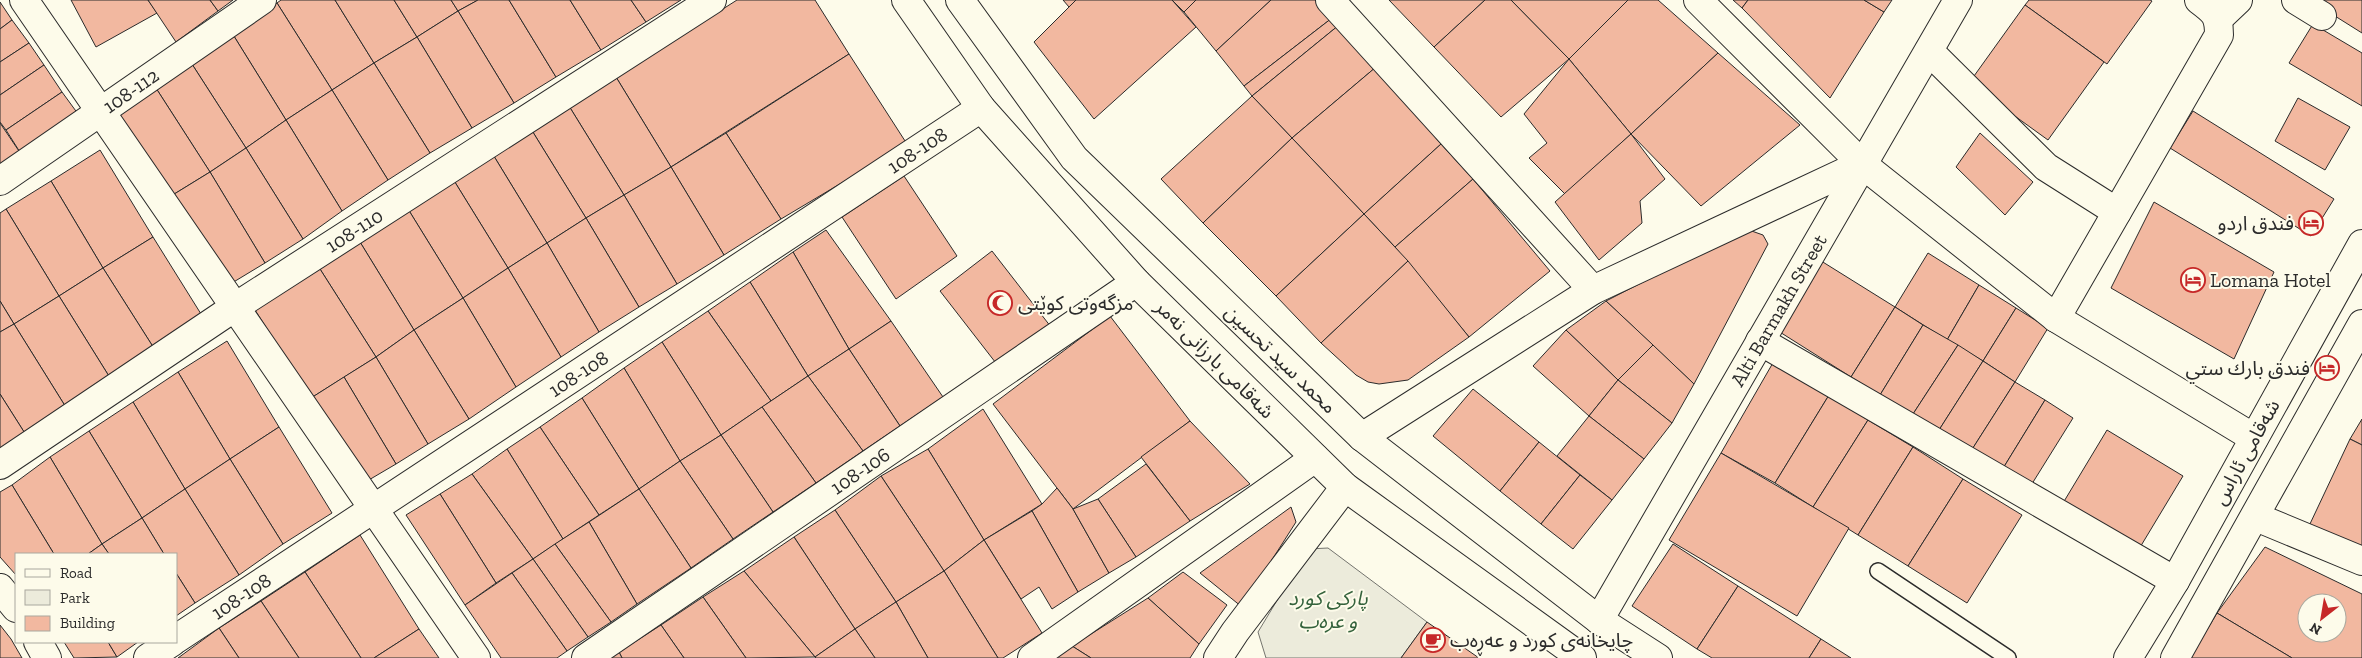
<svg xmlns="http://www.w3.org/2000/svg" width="2362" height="658" viewBox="0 0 2362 658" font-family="'Zilla Slab','Noto Sans Arabic',serif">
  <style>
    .green { fill: #ecebdb; stroke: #74746e }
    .building { fill: #f2b8a0; stroke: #2b2b2b; fill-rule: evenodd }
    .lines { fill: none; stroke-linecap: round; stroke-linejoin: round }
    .lane-casing { stroke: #2b2b2b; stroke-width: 18 }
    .street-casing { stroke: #2b2b2b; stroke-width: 30 }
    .primary-casing { stroke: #2b2b2b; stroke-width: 30 }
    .lane { stroke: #fdfbea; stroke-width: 15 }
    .street { stroke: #fdfbea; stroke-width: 28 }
    .primary { stroke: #fdfbea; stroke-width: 28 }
    .labels { text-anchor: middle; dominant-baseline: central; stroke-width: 4; stroke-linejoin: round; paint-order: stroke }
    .street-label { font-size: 20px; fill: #2b2b2b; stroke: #fdfbea }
    .poi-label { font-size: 20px; fill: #2b2b2b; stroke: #fdfbea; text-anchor: start }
    .park-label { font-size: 20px; font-style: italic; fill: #34623c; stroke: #fdfbea }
  </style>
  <rect width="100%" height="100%" fill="#fdfbea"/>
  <!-- green -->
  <path class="green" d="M 1328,548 L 1427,622 L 1401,658 L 1266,658 L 1258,632 L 1308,549 Z"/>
  <!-- building -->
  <g class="building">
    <path d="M 71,0 L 148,0 L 157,13 L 96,47 Z"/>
    <path d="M 148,0 L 210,0 L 218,11 L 176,42 Z"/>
    <path d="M 210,0 L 233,0 L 218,11 Z"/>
    <path d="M 281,0 L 335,0 L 374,63 L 332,90 L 277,3 Z"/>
    <path d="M 335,0 L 394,0 L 417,37 L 374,63 Z"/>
    <path d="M 394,0 L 451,0 L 458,11 L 417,37 Z"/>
    <path d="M 451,0 L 478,0 L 458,11 Z"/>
    <path d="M 478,0 L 509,0 L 556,77 L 514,103 L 458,11 Z"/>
    <path d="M 509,0 L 570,0 L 601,50 L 556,77 Z"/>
    <path d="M 570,0 L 631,0 L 646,22 L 601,50 Z"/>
    <path d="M 631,0 L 681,0 L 646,22 Z"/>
    <path d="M 737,0 L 815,0 L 849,54 L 671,167 L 616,77 Z"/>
    <path d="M 1063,0 L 1076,0 L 1069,7 Z"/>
    <path d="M 1076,0 L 1172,0 L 1196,27 L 1094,119 L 1034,42 Z"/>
    <path d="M 1172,0 L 1196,0 L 1184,12 Z"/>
    <path d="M 1196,0 L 1271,0 L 1216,51 L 1184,12 Z"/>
    <path d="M 1271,0 L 1315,0 L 1332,18 L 1244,86 L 1216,51 Z"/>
    <path d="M 1389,0 L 1485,0 L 1434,47 Z"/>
    <path d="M 1485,0 L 1511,0 L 1569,59 L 1501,117 L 1434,47 Z"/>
    <path d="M 1511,0 L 1628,0 L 1569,59 Z"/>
    <path d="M 1628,0 L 1658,0 L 1718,53 L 1631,134 L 1569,59 Z"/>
    <path d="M 1733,0 L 1748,0 L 1742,8 Z"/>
    <path d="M 1748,0 L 1864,0 L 1884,12 L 1830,98 L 1742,8 Z"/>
    <path d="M 1864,0 L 1892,0 L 1884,12 Z"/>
    <path d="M 2029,0 L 2150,0 L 2152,1 L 2107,64 L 2025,5 Z"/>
    <path d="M 2322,0 L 2362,0 L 2362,33 L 2319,6 Z"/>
    <path d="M 0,2 L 12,20 L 0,29 Z"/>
    <path d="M 277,3 L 332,90 L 286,120 L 232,33 Z"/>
    <path d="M 2025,5 L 2104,62 L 2048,140 L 1969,83 Z"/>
    <path d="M 458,11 L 514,103 L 472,128 L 417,37 Z"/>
    <path d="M 1332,18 L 1339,25 L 1252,96 L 1244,86 Z"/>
    <path d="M 12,20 L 29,43 L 0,62 L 0,29 Z"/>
    <path d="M 2313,24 L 2362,53 L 2362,106 L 2289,63 Z"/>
    <path d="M 1339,25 L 1376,67 L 1292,138 L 1252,96 Z"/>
    <path d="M 232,33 L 286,120 L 246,148 L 190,61 Z"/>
    <path d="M 417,37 L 472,128 L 430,153 L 374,63 Z"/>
    <path d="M 29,43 L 44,65 L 0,95 L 0,62 Z"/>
    <path d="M 1718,53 L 1800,125 L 1701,206 L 1631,134 Z"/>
    <path d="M 849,54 L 907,144 L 781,219 L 726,133 Z"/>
    <path d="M 1569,59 L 1631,134 L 1565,194 L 1529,158 L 1547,143 L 1524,114 Z"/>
    <path d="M 190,61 L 246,148 L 210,172 L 154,85 Z"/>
    <path d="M 374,63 L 430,153 L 388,180 L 332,90 Z"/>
    <path d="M 44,65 L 62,92 L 6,130 L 0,122 L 0,95 Z"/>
    <path d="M 1376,67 L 1441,144 L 1364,214 L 1292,138 Z"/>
    <path d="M 616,77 L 671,167 L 624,195 L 569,106 Z"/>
    <path d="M 154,85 L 210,172 L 171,196 L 115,110 Z"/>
    <path d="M 332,90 L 388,180 L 342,211 L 286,120 Z"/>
    <path d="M 62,92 L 81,118 L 23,157 L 6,130 Z"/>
    <path d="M 1252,96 L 1292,138 L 1203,223 L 1161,179 Z"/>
    <path d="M 2298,98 L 2350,127 L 2325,170 L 2275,141 Z"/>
    <path d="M 569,106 L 624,195 L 586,218 L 531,129 Z"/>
    <path d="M 2193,111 L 2334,199 L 2311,236 L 2170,148 Z"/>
    <path d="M 286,120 L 342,211 L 303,239 L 246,148 Z"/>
    <path d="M 0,123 L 23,157 L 0,172 Z"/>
    <path d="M 531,129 L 586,218 L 547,243 L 492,153 Z"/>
    <path d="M 726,133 L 781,219 L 724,255 L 671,167 Z"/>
    <path d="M 1980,133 L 2033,182 L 2005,215 L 1956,167 Z"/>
    <path d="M 1631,134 L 1665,179 L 1640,201 L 1642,223 L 1599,260 L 1555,202 Z"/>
    <path d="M 1292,138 L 1364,214 L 1276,296 L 1203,223 Z"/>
    <path d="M 1441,144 L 1473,179 L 1395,247 L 1364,214 Z"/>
    <path d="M 246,148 L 303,239 L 265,263 L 210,172 Z"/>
    <path d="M 100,150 L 153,237 L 103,268 L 51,181 Z"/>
    <path d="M 492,153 L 547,243 L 508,268 L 453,179 Z"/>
    <path d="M 671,167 L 724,255 L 677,284 L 624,195 Z"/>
    <path d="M 210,172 L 265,263 L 227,286 L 171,196 Z"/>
    <path d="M 904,176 L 957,256 L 896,299 L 842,217 Z"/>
    <path d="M 453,179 L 508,268 L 463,298 L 408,209 Z"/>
    <path d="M 1473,179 L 1550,271 L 1469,337 L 1395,247 Z"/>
    <path d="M 51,181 L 103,268 L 59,296 L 6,209 Z"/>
    <path d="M 624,195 L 677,284 L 639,307 L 586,218 Z"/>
    <path d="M 2154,202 L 2274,272 L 2234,359 L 2111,288 Z"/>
    <path d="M 6,209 L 59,296 L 14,324 L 0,301 L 0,213 Z"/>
    <path d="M 408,209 L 463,298 L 414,330 L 360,242 Z"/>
    <path d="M 1364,214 L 1408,261 L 1321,343 L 1276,296 Z"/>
    <path d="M 586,218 L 639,307 L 599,332 L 547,243 Z"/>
    <path d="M 1746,229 L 1763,235 L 1768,244 L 1694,384 L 1606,301 Z"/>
    <path d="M 826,230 L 891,321 L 849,349 L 793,252 Z"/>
    <path d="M 153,237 L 206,322 L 157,353 L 103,268 Z"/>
    <path d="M 360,242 L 414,330 L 376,357 L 320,269 Z"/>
    <path d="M 547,243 L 599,332 L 561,357 L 508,268 Z"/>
    <path d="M 992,251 L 1051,327 L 999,367 L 940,291 Z"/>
    <path d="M 793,252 L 849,349 L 808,376 L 750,282 Z"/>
    <path d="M 1928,253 L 1979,285 L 1947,340 L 1895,307 Z"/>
    <path d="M 1818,259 L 1895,307 L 1851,377 L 1775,329 Z"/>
    <path d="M 1408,261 L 1469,337 L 1408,380 L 1379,384 L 1368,382 L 1356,375 L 1321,343 Z"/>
    <path d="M 103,268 L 157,353 L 112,381 L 59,296 Z"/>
    <path d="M 508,268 L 561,357 L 516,387 L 463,298 Z"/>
    <path d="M 320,269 L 376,357 L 311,398 L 255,310 Z"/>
    <path d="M 750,282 L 808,376 L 771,401 L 708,311 Z"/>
    <path d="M 1979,285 L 2016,308 L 1983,361 L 1947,340 Z"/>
    <path d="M 59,296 L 112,381 L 67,409 L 14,324 Z"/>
    <path d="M 463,298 L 516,387 L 469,419 L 414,330 Z"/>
    <path d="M 0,301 L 14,324 L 0,332 Z"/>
    <path d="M 1606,301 L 1653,345 L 1618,380 L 1566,330 Z"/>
    <path d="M 1895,307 L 1923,325 L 1880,395 L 1851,377 Z"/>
    <path d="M 2016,308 L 2048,328 L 2015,382 L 1983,361 Z"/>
    <path d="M 708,311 L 771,401 L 721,435 L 662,342 Z"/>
    <path d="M 1110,316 L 1190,421 L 1073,509 L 993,404 Z"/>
    <path d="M 891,321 L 943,397 L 900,426 L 849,349 Z"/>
    <path d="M 14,324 L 67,409 L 26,435 L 0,394 L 0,332 Z"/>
    <path d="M 1923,325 L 1958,345 L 1913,414 L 1880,395 Z"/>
    <path d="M 414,330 L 469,419 L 428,444 L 376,357 Z"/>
    <path d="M 1566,330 L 1618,380 L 1589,416 L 1533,366 Z"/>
    <path d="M 227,341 L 279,427 L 230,459 L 178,372 Z"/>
    <path d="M 662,342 L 721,435 L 680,461 L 624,368 Z"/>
    <path d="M 1653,345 L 1694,384 L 1672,423 L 1618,380 Z"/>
    <path d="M 1958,345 L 1983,361 L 1939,430 L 1913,414 Z"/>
    <path d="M 849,349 L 900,426 L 863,451 L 808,376 Z"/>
    <path d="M 376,357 L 428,444 L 396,464 L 344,377 Z"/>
    <path d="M 1774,361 L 1829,395 L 1775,483 L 1721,453 Z"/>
    <path d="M 1983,361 L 2015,382 L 1971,451 L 1939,430 Z"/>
    <path d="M 624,368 L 680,461 L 639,489 L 582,398 Z"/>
    <path d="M 178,372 L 230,459 L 185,489 L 133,402 Z"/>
    <path d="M 808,376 L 863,451 L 816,483 L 762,407 Z"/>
    <path d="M 344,377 L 396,464 L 362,484 L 311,398 Z"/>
    <path d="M 1618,380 L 1672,423 L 1644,459 L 1589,416 Z"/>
    <path d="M 2015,382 L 2045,400 L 2002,470 L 1971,451 Z"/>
    <path d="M 1473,389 L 1539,442 L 1500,491 L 1433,436 Z"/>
    <path d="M 0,394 L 26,435 L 0,451 Z"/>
    <path d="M 1829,395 L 1868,420 L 1813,507 L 1775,483 Z"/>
    <path d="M 582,398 L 639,489 L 599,515 L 540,427 Z"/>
    <path d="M 2045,400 L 2073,418 L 2030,487 L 2002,470 Z"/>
    <path d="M 133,402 L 185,489 L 142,518 L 89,431 Z"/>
    <path d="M 762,407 L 816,483 L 773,512 L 721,435 Z"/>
    <path d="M 983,409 L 1042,504 L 984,540 L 928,449 Z"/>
    <path d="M 1589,416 L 1644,459 L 1612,500 L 1557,456 Z"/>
    <path d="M 2362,419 L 2362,445 L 2350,439 Z"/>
    <path d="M 1868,420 L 1913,447 L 1858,535 L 1813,507 Z"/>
    <path d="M 1190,421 L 1250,484 L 1190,521 L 1141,457 Z"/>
    <path d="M 279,427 L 332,513 L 283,544 L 230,459 Z"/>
    <path d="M 540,427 L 599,515 L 563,539 L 507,449 Z"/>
    <path d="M 2107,430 L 2183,476 L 2136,554 L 2060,508 Z"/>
    <path d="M 89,431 L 142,518 L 102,544 L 50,457 Z"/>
    <path d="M 721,435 L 773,512 L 733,539 L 680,461 Z"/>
    <path d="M 2350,439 L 2362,445 L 2362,555 L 2309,526 Z"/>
    <path d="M 1539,442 L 1580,475 L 1541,524 L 1500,491 Z"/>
    <path d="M 1913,447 L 1963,479 L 1908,566 L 1858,535 Z"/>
    <path d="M 507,449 L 563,539 L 533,559 L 472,474 Z"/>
    <path d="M 928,449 L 984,540 L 944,571 L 881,476 Z"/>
    <path d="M 1721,453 L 1849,528 L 1797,616 L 1669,540 Z"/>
    <path d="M 50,457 L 102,544 L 88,554 L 54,554 L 12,485 Z"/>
    <path d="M 230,459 L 283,544 L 239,575 L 185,489 Z"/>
    <path d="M 680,461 L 733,539 L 691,568 L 639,489 Z"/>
    <path d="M 1146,464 L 1190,521 L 1136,557 L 1098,499 Z"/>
    <path d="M 472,474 L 533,559 L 496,583 L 440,494 Z"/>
    <path d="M 1580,475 L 1612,500 L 1573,549 L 1541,524 Z"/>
    <path d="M 881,476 L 944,571 L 896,602 L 835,510 Z"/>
    <path d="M 1963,479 L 2022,515 L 1967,603 L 1908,566 Z"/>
    <path d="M 12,485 L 54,554 L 16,554 L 16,575 L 0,557 L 0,492 Z"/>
    <path d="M 1057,488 L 1073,509 L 1109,573 L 1078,592 L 1032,511 L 1042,504 Z"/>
    <path d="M 185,489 L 239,575 L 195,603 L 176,573 L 176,554 L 164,554 L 142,518 Z"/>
    <path d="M 639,489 L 691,568 L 637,604 L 589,522 Z"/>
    <path d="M 440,494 L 496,583 L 465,605 L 406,515 Z"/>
    <path d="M 1098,499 L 1136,557 L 1109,573 L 1073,509 Z"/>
    <path d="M 1291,507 L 1296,522 L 1242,607 L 1200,573 Z"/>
    <path d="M 835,510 L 896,602 L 855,629 L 794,537 Z"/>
    <path d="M 1032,511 L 1078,592 L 1052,609 L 1039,587 L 1021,599 L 984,540 Z"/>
    <path d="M 142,518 L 164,554 L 109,554 L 102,544 Z"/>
    <path d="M 589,522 L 637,604 L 611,622 L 555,544 Z"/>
    <path d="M 360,535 L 419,629 L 374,658 L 361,658 L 305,572 Z"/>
    <path d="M 794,537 L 855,629 L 815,657 L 744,571 Z"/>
    <path d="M 984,540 L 1042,633 L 1003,658 L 998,658 L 944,571 Z"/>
    <path d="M 102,544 L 109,554 L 88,554 Z"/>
    <path d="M 555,544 L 611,622 L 588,637 L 533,559 Z"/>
    <path d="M 1673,544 L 1738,586 L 1697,649 L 1632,606 Z"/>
    <path d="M 2265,547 L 2362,594 L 2362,658 L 2292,658 L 2217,613 ZM 2307,603 L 2337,603 L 2337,633 L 2307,633 Z"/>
    <path d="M 533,559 L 588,637 L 567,651 L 512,573 Z"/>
    <path d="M 744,571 L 815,657 L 746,658 L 703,597 Z"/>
    <path d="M 944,571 L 998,658 L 928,658 L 896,602 Z"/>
    <path d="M 305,572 L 361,658 L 299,658 L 261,601 Z"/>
    <path d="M 1183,572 L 1227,605 L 1199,644 L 1148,598 Z"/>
    <path d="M 176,573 L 195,603 L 176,616 Z"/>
    <path d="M 512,573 L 567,651 L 557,658 L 501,658 L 465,605 Z"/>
    <path d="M 1738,586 L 1821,639 L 1809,658 L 1712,658 L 1697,649 Z"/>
    <path d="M 703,597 L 746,658 L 684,658 L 661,625 Z"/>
    <path d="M 1148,598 L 1199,644 L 1190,658 L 1091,658 L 1072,646 Z"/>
    <path d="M 261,601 L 299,658 L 239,658 L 219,628 Z"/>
    <path d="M 896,602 L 928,658 L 875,658 L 855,629 Z"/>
    <path d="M 2217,613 L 2292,658 L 2190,658 Z"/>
    <path d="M 1427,622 L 1479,658 L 1401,658 Z"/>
    <path d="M 0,625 L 11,639 L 22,658 L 0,658 Z"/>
    <path d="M 661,625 L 684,658 L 622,658 L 619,652 Z"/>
    <path d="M 219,628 L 239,658 L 178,658 Z"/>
    <path d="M 419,629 L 439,658 L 374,658 Z"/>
    <path d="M 855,629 L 875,658 L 816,658 L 815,657 Z"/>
    <path d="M 1821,639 L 1851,658 L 1809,658 Z"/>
    <path d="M 64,642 L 108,642 L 117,657 L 74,658 Z"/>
    <path d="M 108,642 L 138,642 L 117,657 Z"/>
    <path d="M 1072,646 L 1091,658 L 1055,658 Z"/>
    <path d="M 619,652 L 622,658 L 609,658 Z"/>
  </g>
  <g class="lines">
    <defs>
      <path id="lane" d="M 1878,571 L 2008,658"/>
      <g id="street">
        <path d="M 24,0 L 476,658"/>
        <path d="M 1330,0 L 1593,290"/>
        <path d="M 1698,0 L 1862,164 L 2056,318 L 2254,438"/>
        <path d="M 2296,0 L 2322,16"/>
        <path d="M 2219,18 L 2238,0"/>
        <path d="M 1929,51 L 2046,167 L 2117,212"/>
        <path id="s1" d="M 0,181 L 262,0"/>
        <path d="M 2056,318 L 2219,35 C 2219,15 2215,12 2199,0"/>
        <path d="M 1760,341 L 2175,581"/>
        <path d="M 1362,437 L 1593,290 L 1862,164"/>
        <path id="s2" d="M 0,465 L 235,307 L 712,0"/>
        <path d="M 2256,517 L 2362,561"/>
        <path d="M 0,588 L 16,608"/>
        <path id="s3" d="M 1599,620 L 1958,0"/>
        <path id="s4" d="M 176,639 L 981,108"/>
        <path d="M 38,642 L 47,658"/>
        <path d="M 148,658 L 172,642"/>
        <path id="s5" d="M 586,658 L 1136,282"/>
        <path d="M 1032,658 L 1315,458"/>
        <path d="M 1218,658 L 1235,632 L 1345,487"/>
      </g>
      <g id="primary">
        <path d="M 906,0 L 981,108 L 1136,282 L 1345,487 L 1582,658"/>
        <path d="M 960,0 L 1074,158 L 1362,437 L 1599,620 L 1658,658"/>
        <path d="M 2128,658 L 2175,581 L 2362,244"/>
        <path d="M 2175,658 L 2362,324"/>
      </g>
    </defs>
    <!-- lane casing -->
    <use href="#lane" class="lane-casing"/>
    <!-- street casing -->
    <use href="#street" class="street-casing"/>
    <!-- primary casing -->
    <use href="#primary" class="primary-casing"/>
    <!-- lane -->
    <use href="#lane" class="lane"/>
    <!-- street -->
    <use href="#street" class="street"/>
    <!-- primary -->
    <use href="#primary" class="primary"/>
  </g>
  <!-- icons -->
  <defs>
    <symbol id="hotel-ring" viewBox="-11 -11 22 22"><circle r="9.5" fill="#fdfbea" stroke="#c62828" stroke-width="1.5"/><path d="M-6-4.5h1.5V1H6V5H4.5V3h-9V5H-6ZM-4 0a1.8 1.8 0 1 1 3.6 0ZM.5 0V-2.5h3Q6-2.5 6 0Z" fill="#c62828"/></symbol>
    <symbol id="mosque-ring" viewBox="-11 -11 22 22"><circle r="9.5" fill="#fdfbea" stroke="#c62828" stroke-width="1.5"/><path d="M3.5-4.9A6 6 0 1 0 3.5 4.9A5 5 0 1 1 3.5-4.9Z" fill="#c62828"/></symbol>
    <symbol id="cafe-ring" viewBox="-11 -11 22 22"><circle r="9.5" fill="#fdfbea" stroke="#c62828" stroke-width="1.5"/><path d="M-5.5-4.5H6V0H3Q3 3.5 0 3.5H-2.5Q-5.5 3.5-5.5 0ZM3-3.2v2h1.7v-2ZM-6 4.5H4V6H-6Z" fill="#c62828"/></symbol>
  </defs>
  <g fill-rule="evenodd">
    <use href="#hotel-ring" x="2297" y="209" width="28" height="28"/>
    <use href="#hotel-ring" x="2179" y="266" width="28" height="28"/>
    <use href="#mosque-ring" x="986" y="289" width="28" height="28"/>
    <use href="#hotel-ring" x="2313" y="354" width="28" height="28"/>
    <use href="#cafe-ring" x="1419" y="626" width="28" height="28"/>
  </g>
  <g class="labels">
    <!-- street labels -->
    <g class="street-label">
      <text stroke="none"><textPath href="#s1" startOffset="159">108-112</textPath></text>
      <text stroke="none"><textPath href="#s4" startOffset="888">108-108</textPath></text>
      <text stroke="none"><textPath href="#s2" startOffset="425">108-110</textPath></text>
      <text stroke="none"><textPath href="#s3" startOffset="358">Alti Barmakh Street</textPath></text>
      <text transform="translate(1215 359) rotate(45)">شەقامی بارزانی نەمر</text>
      <text transform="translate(1281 359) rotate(44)">محمد سید تحسین</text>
      <text stroke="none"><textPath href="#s4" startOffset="482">108-108</textPath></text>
      <text transform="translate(2246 452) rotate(-61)">شەقامی ئاراس</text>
      <text stroke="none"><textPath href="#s5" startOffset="332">108-106</textPath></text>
      <text stroke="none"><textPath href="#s4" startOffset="78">108-108</textPath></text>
    </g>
    <!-- poi labels -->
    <g class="poi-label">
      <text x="2294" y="223" text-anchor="end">فندق اردو</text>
      <text x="2210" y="280">Lomana Hotel</text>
      <text x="1018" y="303">مزگەوتی کوێتی</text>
      <text x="2310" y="368" text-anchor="end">فندق بارك ستي</text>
      <text x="1450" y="640">چایخانەی کورد و عەڕەب</text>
    </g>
    <!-- park labels -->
    <g class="park-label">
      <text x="1328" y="598">پاركی كورد<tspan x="1328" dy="23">و عرەب</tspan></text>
    </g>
  </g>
  <!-- legend -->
  <rect x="15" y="553" width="162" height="90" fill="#fdfbea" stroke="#a9a89e"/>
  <rect x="25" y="569" width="25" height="8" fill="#fdfbea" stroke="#a9a89e"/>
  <text x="60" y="578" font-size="15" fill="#2b2b2b">Road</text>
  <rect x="25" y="590" width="25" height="15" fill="#ecebdb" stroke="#a9a89e"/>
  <text x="60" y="603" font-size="15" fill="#2b2b2b">Park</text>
  <rect x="25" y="616" width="25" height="15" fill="#f2b8a0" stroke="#a9a89e"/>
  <text x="60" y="628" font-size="15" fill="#2b2b2b">Building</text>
  <!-- north arrow -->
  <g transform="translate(2322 618) rotate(211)"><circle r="24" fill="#fdfbea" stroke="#a9a89e"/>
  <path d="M0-4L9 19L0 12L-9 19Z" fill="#c62828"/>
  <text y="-8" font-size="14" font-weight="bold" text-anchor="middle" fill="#2b2b2b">N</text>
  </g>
</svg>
